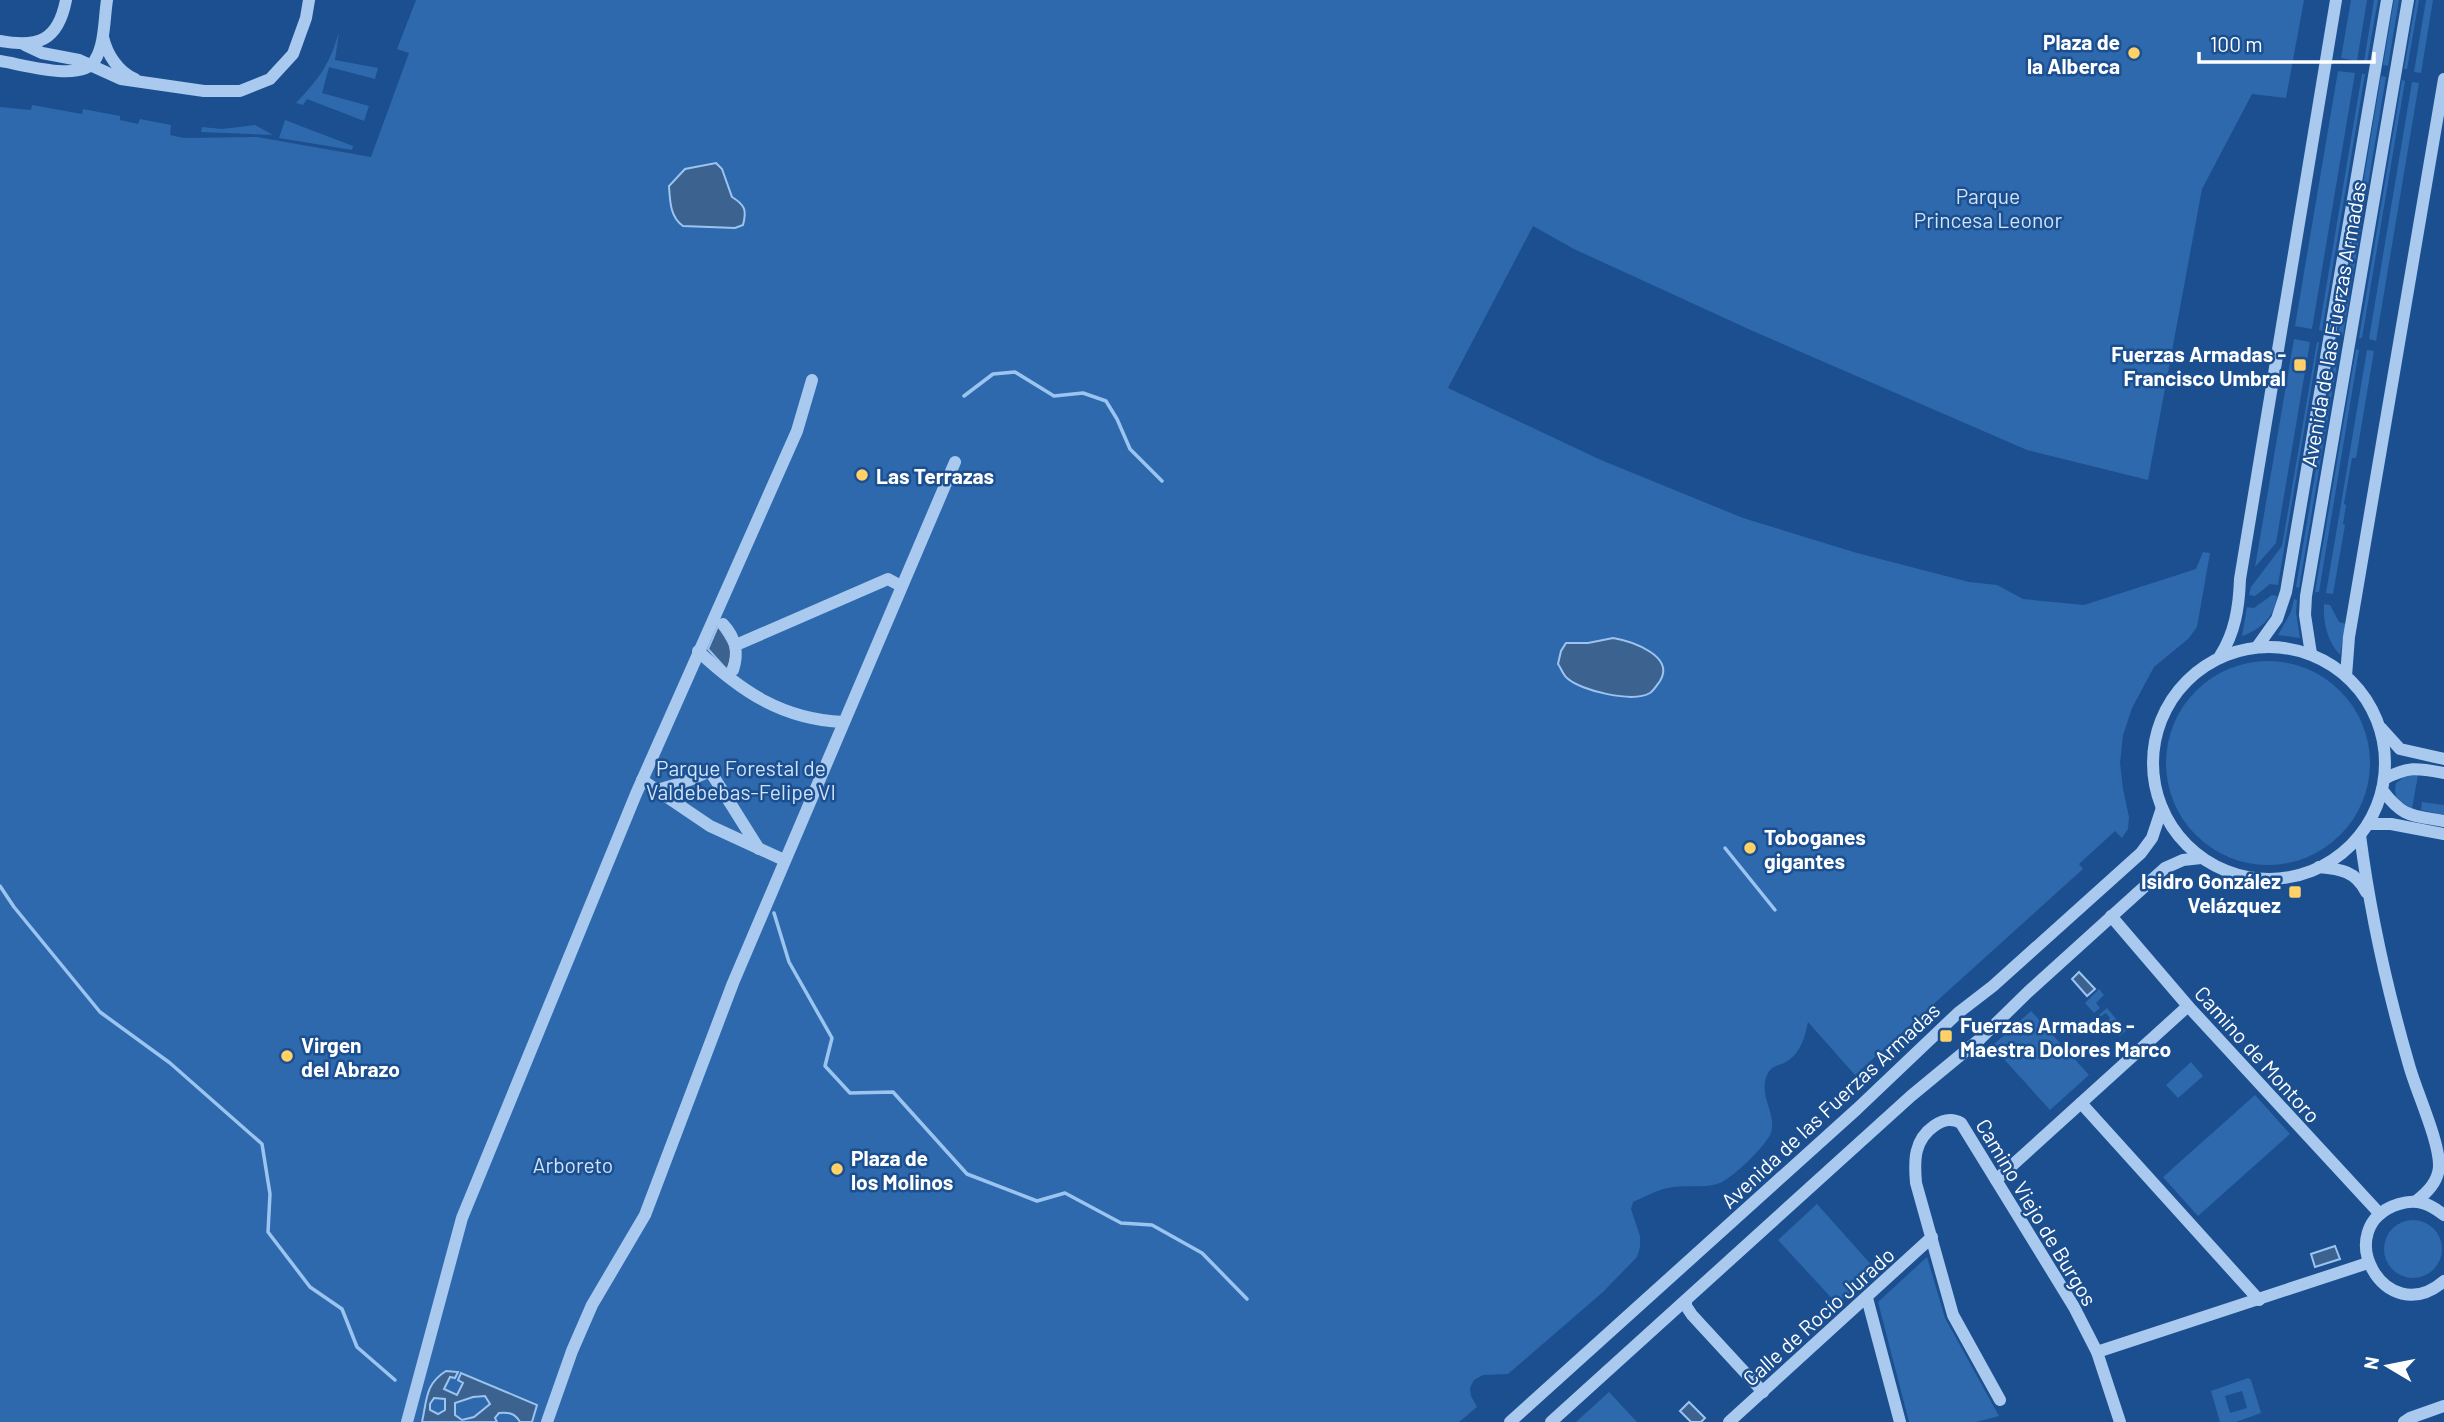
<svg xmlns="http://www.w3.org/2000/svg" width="2444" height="1422" viewBox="0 0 2444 1422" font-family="Barlow,sans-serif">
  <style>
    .green { fill: #2e69ad; fill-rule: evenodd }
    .water { fill: #3c6290; stroke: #9cc4f0; stroke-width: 2; fill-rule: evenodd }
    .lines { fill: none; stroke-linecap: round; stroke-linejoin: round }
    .stream { stroke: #9cc4f0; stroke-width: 3.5 }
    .minor { stroke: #a9c9ee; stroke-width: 12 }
    .poi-dot { fill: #ffd166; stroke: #1b4f8f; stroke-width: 2.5 }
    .labels { text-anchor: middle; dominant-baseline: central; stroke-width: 5; stroke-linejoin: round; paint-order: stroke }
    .poi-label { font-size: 21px; font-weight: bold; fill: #fff; stroke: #1b4f8f; text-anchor: start }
    .park-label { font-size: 21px; fill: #cfe3fa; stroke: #1b4f8f }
    .street-label { font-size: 21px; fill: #fff; stroke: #1b4f8f }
  </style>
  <rect width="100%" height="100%" fill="#1b4f8f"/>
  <!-- green -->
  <g class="green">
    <path d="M 416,0 L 2304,0 L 2286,98 L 2252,94 L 2202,189 L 2148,480 L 2027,450 L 1755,332 L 1574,249 L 1533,226 L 1448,388 L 1601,460 L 1743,518 L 1857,553 L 1969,582 L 1997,585 L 2023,599 L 2084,605 L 2196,569 L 2203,552 L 2210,553 L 2197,627 L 2188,639 L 2154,667 L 2132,708 L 2123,735 L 2120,763 L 2123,789 L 2129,817 L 2128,829 L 2122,838 L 2115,831 L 2079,864 L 2083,869 L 1855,1075 L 1808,1022 C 1805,1037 1801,1051 1789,1060 C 1781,1066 1771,1065 1767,1075 C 1758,1095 1777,1114 1771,1133 C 1766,1146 1730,1181 1717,1184 C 1703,1188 1687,1185 1673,1187 C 1659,1189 1646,1196 1633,1202 L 1631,1209 L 1640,1236 L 1640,1247 L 1637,1257 L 1603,1292 L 1508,1374 L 1483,1375 L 1474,1380 L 1470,1388 L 1471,1396 L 1477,1407 L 1459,1422 L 0,1422 L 0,107 L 31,110 L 32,105 L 82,114 L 83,109 L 120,116 L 120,120 L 138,124 L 140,119 L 171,125 L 170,135 L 184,138 L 257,137 L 371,157 L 409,53 L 397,49 Z"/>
    <path d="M 2351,0 L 2367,0 L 2357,61 L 2341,58 Z"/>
    <path d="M 2374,0 L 2378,0 L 2367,62 L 2364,62 Z"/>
    <path d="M 2394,0 L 2399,0 L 2388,66 L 2383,65 Z"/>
    <path d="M 2416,0 L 2419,0 L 2407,69 L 2404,69 Z"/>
    <path d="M 2426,0 L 2433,0 L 2421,73 L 2414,72 Z"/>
    <path d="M 339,32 L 335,60 L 378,68 L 375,79 L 329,67 L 322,93 L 369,106 L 364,121 L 307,99 L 303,105 L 296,103 C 320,77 329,66 339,32 Z"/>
    <path d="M 2338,71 L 2355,73 L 2312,329 L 2295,326 Z"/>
    <path d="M 2362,74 L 2365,74 L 2322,331 L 2319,330 Z"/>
    <path d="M 2381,76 L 2386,77 L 2343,335 L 2338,334 Z"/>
    <path d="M 2402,80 L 2405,81 L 2362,338 L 2359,338 Z"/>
    <path d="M 2412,82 L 2419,83 L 2376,341 L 2369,339 Z"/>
    <path d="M 285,120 L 353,146 L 352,150 L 279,138 Z"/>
    <path d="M 255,125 L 273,135 L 201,132 L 202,127 L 222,129 Z"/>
    <path d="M 2294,339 L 2310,342 L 2276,543 L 2255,567 Z"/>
    <path d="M 2317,342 L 2319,342 L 2278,585 L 2270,584 L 2255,596 L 2249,595 L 2251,587 L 2282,546 Z"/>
    <path d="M 2337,345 L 2340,346 L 2299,588 L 2296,587 Z"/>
    <path d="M 2356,349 L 2359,350 L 2319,592 L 2315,592 Z"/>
    <path d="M 2367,350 L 2374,351 L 2356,458 L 2352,458 L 2344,504 L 2346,505 L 2343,524 L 2345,525 L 2333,594 L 2326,593 Z"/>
    <path d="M 2272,595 L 2277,596 C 2274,617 2262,629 2242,636 L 2247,607 L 2254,608 Z"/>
    <path d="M 2294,599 L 2297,600 L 2296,613 L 2300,638 L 2278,635 L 2291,612 Z"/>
    <path d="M 2324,604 L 2330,605 L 2339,622 L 2346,624 L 2340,655 C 2327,641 2323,622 2324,604 Z"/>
    <circle cx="2268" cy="763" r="102"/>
    <path d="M 2408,774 L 2418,775 L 2412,809 C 2399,806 2393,796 2396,783 Z"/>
    <path d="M 2422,802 L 2444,805 L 2444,815 L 2421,810 Z"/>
    <path d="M 2099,989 L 2104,995 L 2096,1003 L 2100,1008 L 2094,1013 L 2085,1003 Z"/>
    <path d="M 2107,1008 L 2126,1031 L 2120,1036 L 2107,1022 L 2110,1018 L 2106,1013 L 2100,1017 L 2099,1015 Z"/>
    <path d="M 2031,1011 L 2089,1075 L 2050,1110 L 1992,1046 Z"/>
    <path d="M 2191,1062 L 2203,1076 L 2178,1098 L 2166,1085 Z"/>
    <path d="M 2255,1095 L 2290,1134 L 2198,1216 L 2163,1177 Z"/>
    <path d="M 1817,1204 L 1875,1269 L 1837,1304 L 1778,1240 Z"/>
    <circle cx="2413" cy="1249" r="29"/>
    <path d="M 1927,1257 L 1945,1318 L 1999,1416 L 1976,1422 L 1909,1422 L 1878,1302 Z"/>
    <path d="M 2248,1378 L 2251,1380 L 2261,1413 L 2236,1422 L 2220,1422 L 2211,1391 ZM 2242,1391 L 2247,1408 L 2230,1413 L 2225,1396 Z"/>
    <path d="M 1609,1392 L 1637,1422 L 1576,1422 Z"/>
  </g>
  <!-- water -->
  <g class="water">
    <path d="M 716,163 L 722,169 L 732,197 C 745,205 747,210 743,225 L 735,228 L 683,226 C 670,217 670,201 669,186 L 685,169 Z"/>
    <path d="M 718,626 C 730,644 736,649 727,670 L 708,649 Z"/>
    <path d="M 1613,638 C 1631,641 1676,656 1660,681 C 1657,685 1654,690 1650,693 C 1633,703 1581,691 1567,678 C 1563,675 1561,668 1558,664 L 1561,651 L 1566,643 L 1588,643 Z"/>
    <path d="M 2079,972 L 2095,989 L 2087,996 L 2072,979 Z"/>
    <path d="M 2335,1246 L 2340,1259 L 2315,1267 L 2311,1254 Z"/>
    <path d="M 446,1371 L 458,1372 L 455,1378 L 450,1377 L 444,1389 L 457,1395 L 463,1383 L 458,1380 L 461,1373 L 537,1405 L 532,1422 L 520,1422 C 515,1413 508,1412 499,1413 L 495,1418 L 497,1422 L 422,1422 C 427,1400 425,1384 446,1371 ZM 485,1396 L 490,1404 L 474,1417 L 462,1420 L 455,1415 L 455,1403 L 473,1397 ZM 434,1398 L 445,1399 L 445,1410 L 438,1414 L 430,1410 L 430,1404 Z"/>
    <path d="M 1689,1402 L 1705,1418 L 1701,1422 L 1691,1422 L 1680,1411 Z"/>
  </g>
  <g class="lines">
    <!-- stream -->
    <g class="stream">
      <path d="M 964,396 L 993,374 L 1015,372 L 1054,396 L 1083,393 L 1106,401 L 1117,419 L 1130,449 L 1162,481"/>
      <path d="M 1725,848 L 1775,910"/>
      <path d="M 0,886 L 14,907 L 100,1012 L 170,1063 L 262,1144 L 270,1194 L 268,1232 L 310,1287 L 342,1309 L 357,1347 L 395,1380"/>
      <path d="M 774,913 L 789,962 L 832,1038 L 825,1066 L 850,1093 L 893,1092 L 967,1174 L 1037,1201 L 1065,1193 L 1121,1223 L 1152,1225 L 1202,1253 L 1247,1299"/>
    </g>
    <!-- minor -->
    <g class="minor">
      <path d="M 103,37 C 107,54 118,72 135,79"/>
      <path d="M 0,41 C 38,48 58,41 66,0"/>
      <path d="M 25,45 L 42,53 L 79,60 L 121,79 L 204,91 L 240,91 L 270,79 L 293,54 L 306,18 L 309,0"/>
      <path d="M 0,61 C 22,64 82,83 95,60 C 105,44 104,19 107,0"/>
      <path d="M 723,624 C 736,638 739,652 733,670"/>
      <path d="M 736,645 L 888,579 L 901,586"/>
      <circle cx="2269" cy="763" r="116"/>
      <path d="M 2257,647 L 2277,619 L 2286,592 L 2387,0"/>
      <path d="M 698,651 C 742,692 782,719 843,722"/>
      <path d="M 2311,654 L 2305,615 L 2306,596 L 2408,0"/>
      <path d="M 2220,656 C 2235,633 2239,607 2240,579 L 2336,0"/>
      <path d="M 2346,676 L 2349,637 L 2444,79"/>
      <path d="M 2381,728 L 2400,749 L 2444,759"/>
      <path d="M 2384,779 C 2409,766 2417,768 2444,773"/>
      <path d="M 642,780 L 710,826 L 784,860"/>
      <path d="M 657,790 L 685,782 L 710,771 L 759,849"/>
      <path d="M 2382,790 C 2404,818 2410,815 2444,821"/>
      <path d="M 2368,824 L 2391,824 L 2444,834"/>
      <path d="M 2360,835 C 2370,913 2387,989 2409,1065 C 2416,1091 2440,1142 2439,1167 C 2438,1181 2427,1193 2416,1201"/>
      <path d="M 2319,867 C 2340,869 2356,871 2366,892"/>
      <path d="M 2111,916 L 2188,1006 L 2380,1214"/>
      <path d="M 2081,1103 L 2259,1300"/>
      <path d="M 1996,1180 L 2188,1006"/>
      <path d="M 2444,1215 C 2430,1204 2417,1198 2399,1204 C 2328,1226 2385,1332 2444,1281"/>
      <path d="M 1867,1298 L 1900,1422"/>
      <path d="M 1686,1300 L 1686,1306 L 1692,1315 L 1763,1392"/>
      <path d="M 2097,1352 L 2368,1263"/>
      <path d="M 2000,1400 L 1953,1315 L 1916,1183 C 1914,1160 1914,1140 1934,1126 C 1944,1119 1952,1118 1961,1123 L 2074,1307 L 2097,1352 L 2120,1422"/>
      <path d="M 407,1422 L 462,1218 L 636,794 L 797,431 L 812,380"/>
      <path d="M 547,1422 L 572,1351 L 592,1305 L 645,1215 L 733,983 L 955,462"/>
      <path d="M 1510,1422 L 1857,1109 L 1958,1013 L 1993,986 L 2141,853 L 2152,838 L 2162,808"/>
      <path d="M 1551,1422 L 1911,1096 L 1980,1039 L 2028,992 L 2165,868 L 2183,860 L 2201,858"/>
      <path d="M 1729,1422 L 1932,1237"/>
      <path d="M 2404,1422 L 2410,1418 L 2444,1406"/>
    </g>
  </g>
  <!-- markers -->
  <g class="poi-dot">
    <circle cx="2134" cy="53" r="7"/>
    <rect x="2293" y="358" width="14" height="14" rx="3.5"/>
    <circle cx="862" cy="475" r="7"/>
    <circle cx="1750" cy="848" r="7"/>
    <rect x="2288" y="885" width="14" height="14" rx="3.5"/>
    <rect x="1939" y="1029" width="14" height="14" rx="3.5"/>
    <circle cx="287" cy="1056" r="7"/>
    <circle cx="837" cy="1169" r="7"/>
  </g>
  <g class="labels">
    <!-- poi labels -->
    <g class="poi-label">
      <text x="2120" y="41" text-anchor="end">Plaza de<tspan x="2120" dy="24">la Alberca</tspan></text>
      <text x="2286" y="353" text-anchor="end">Fuerzas Armadas -<tspan x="2286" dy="24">Francisco Umbral</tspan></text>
      <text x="876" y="475">Las Terrazas</text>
      <text x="1764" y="836">Toboganes<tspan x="1764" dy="24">gigantes</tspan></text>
      <text x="2281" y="880" text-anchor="end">Isidro González<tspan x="2281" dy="24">Velázquez</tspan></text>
      <text x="1960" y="1024">Fuerzas Armadas -<tspan x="1960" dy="24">Maestra Dolores Marco</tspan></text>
      <text x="301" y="1044">Virgen<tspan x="301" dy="24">del Abrazo</tspan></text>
      <text x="851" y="1157">Plaza de<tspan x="851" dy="24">los Molinos</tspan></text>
    </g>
    <!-- park labels -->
    <g class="park-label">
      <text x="1988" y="195">Parque<tspan x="1988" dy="24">Princesa Leonor</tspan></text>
      <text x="741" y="767">Parque Forestal de<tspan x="741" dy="24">Valdebebas-Felipe VI</tspan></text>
      <text x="573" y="1164">Arboreto</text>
    </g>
    <!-- street labels -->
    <g class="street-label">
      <text transform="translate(2333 324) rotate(-80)">Avenida de las Fuerzas Armadas</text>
      <text transform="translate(2258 1054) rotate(48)">Camino de Montoro</text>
      <text transform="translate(1830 1105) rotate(-43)">Avenida de las Fuerzas Armadas</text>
      <text transform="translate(2037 1212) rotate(59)">Camino Viejo de Burgos</text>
      <text transform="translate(1818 1316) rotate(-42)">Calle de Rocío Jurado</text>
    </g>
  </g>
  <!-- north arrow -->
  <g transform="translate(2388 1366) rotate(280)" stroke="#1b4f8f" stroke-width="5" paint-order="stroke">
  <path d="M0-5L12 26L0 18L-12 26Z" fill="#ffffff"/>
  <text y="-10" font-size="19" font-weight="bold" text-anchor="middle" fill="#ffffff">N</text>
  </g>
  <!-- scale -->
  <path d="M2199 52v10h175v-10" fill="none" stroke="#ffffff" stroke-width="3.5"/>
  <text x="2210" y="52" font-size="21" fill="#ffffff" stroke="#1b4f8f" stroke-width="5" paint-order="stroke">100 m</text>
</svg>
